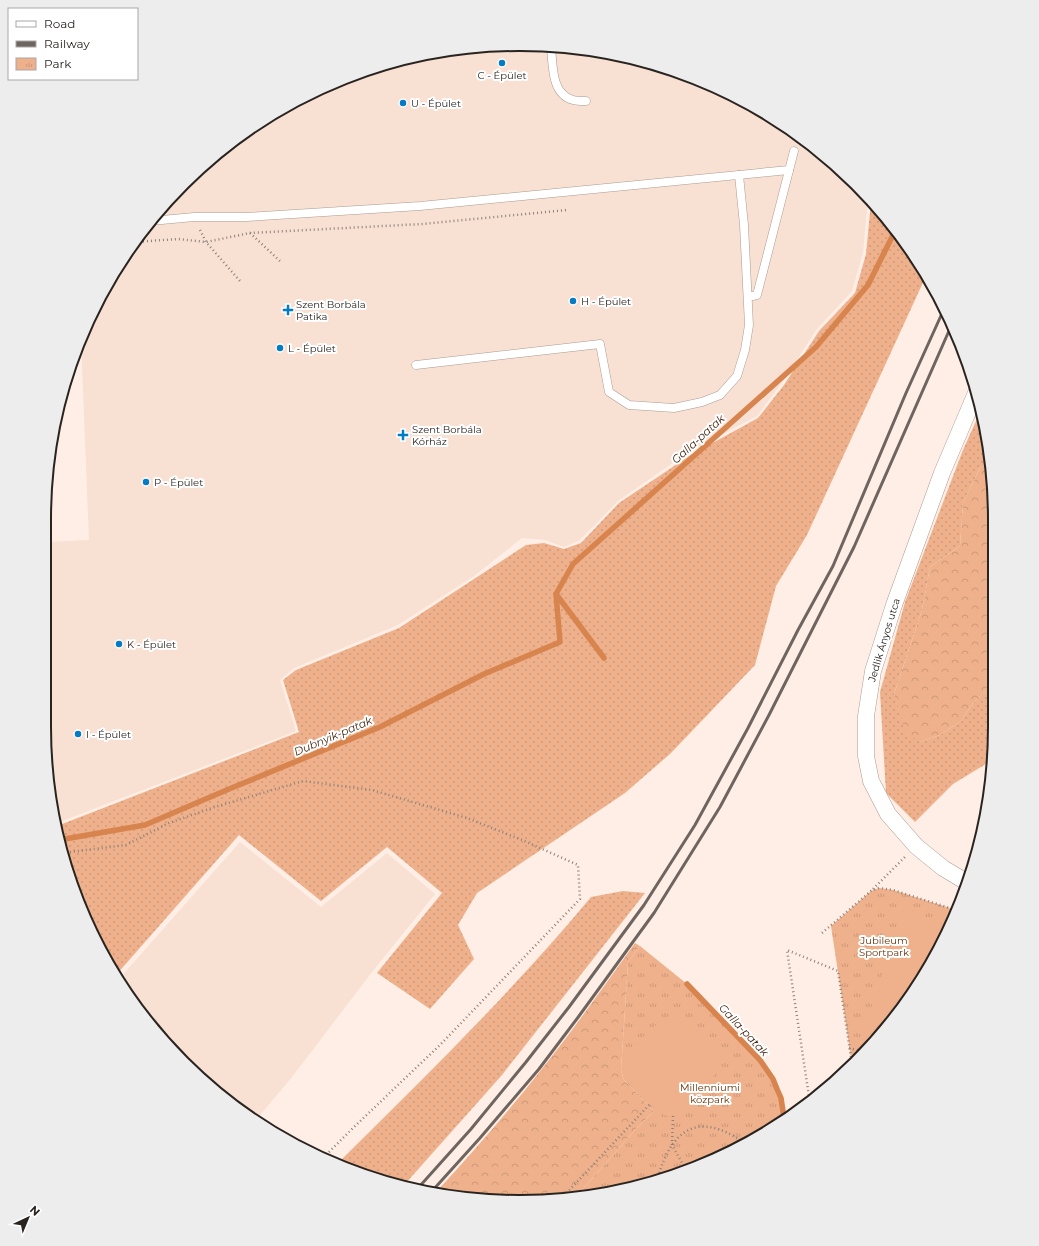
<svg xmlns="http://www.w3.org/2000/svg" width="1039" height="1246" viewBox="0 0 1039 1246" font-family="Montserrat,sans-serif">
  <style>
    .built { fill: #f8e0d3 }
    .grass { fill: url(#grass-dots) }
    .forest { fill: url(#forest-crowns) }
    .park { fill: url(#park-tufts) }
    .pitch { fill: #efb18b }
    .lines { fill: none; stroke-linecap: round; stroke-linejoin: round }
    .stream { stroke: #d7844e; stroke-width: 5.5 }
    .lane-casing { stroke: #aa9b92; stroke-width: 9 }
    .street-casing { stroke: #aa9b92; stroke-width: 17 }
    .path { stroke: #8c817b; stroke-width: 2.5; stroke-dasharray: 1 3; stroke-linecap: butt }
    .lane { stroke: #fff; stroke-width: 8 }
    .street { stroke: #fff; stroke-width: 16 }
    .rail { stroke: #6e6560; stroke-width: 3 }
    .poi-dot { fill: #047cc5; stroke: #fff; stroke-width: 1.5 }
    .labels { text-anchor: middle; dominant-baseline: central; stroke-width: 4; stroke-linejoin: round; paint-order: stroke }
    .poi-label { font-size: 10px; fill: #292420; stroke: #fff; text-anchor: start }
    .street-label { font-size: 10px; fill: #292420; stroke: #fff }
    .park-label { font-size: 10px; fill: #683207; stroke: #fff }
    .water-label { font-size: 11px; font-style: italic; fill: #45230c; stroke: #fff }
    .rim { fill: none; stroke: #292420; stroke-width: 2 }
  </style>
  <defs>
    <pattern id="grass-dots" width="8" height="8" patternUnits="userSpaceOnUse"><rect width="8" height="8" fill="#efb18b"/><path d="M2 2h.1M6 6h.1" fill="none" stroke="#cd9878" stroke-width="1.8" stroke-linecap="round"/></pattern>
    <pattern id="forest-crowns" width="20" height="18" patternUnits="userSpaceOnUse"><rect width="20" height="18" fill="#efb18b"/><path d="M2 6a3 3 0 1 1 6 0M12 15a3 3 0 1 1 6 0" fill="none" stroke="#cd9878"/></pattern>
    <pattern id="park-tufts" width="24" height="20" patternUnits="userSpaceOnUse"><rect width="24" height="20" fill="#efb18b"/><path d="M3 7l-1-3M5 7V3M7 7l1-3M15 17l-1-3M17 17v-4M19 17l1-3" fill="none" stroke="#cd9878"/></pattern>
  </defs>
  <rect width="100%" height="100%" fill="#ffeee5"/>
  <!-- built -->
  <g class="built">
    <path d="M 519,44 L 612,53 L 701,80 L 783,124 L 856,183 L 868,199 L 863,253 L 852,291 L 817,329 L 781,384 L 757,416 L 687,453 L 618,501 L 580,540 L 564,547 L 545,540 L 522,538 L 474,576 L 398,625 L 294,668 L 280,680 L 296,731 L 57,823 L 44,726 L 47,542 L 89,540 L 81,340 L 93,309 L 142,230 L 183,183 L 256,124 L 337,80 L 427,53 Z"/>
    <path d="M 240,842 L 321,907 L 387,853 L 435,894 L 372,972 L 292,1077 L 255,1121 L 183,1063 L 119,979 Z"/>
  </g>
  <!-- grass -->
  <g class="grass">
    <path d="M 871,202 L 915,255 L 926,276 L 807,535 L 776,586 L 755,665 L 671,753 L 625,793 L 477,893 L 458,925 L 474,959 L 430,1009 L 377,973 L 442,893 L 387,847 L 321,901 L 239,835 L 116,975 L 108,964 L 60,849 L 57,826 L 299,732 L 283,680 L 296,670 L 399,628 L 526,545 L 544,543 L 564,549 L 581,543 L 619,503 L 689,456 L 758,418 L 784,385 L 819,331 L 855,293 L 866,254 Z"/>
    <path d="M 981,410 L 986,427 L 989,461 L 980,468 L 963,503 L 960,546 L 930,567 L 922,610 L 894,694 L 920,742 L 940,735 L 961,721 L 973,703 L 989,688 L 994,688 L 994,759 L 953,784 L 915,822 L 886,793 L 880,692 L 905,602 L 963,450 Z"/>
    <path d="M 623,891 L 645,893 L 502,1075 L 405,1184 L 367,1177 L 338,1163 C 425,1077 513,991 591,897 Z"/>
  </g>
  <!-- forest -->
  <g class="forest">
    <path d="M 989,461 L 995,519 L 994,688 L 989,688 L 973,703 L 961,721 L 940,735 L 920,742 L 906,733 L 894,694 L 922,610 L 930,567 L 960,546 L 963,503 L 980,468 Z"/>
    <path d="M 635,943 L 640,946 L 628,962 L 621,1070 L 624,1080 L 654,1111 L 636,1129 L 575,1198 L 488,1201 L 437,1191 C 473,1152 508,1112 541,1070 C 574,1029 604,986 635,943 Z"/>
  </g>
  <!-- park -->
  <g class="park">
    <path d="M 879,888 L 893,890 L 956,910 L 931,964 L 877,1040 L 852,1064 L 831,926 L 871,891 Z"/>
    <path d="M 640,946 L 687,984 L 760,1060 L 773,1079 L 777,1089 L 781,1098 L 784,1118 L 702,1166 L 582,1198 L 575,1198 L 636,1129 L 654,1111 L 624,1080 L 621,1070 L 628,962 Z"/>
  </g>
  <!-- pitch -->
  <g class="pitch">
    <path d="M 902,911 L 949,926 L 931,964 L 881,1035 L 864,1030 Z"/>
    <path d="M 673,1019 C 677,1020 681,1020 685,1022 C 695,1026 714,1044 717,1055 C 719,1062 716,1073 712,1079 L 682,1113 C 677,1116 673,1117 667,1116 C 657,1113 631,1088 626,1079 C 623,1075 621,1066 622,1061 C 624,1053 636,1044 642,1038 C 651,1028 659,1020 673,1019 Z"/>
  </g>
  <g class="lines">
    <!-- stream -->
    <g class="stream">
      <path d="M 604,658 L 556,594 L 573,564 L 816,347 L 868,285 L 895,231"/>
      <path d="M 59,840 L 145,825 L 229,789 L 380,727 L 484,674 L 560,642 L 556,594"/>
      <path d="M 687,984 L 760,1060 L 773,1079 L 777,1089 L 781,1098 L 784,1118"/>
    </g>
    <defs>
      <g id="lane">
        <path d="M 551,47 C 553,65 551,94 573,100 C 576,101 582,101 586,101"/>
        <path d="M 151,221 L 194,217 L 246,217 L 420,206 L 789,170"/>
        <path d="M 748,297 L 757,295 L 794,151"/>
        <path d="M 416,365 L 600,344 L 609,392 L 629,405 L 674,408 L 702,402 L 720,395 L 737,376 L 745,350 L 749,325 L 744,225 L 739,175"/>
      </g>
      <path id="street" d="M 968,883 L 943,868 L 916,846 L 888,814 L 871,781 L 866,756 L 866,716 L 873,671 L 894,605 L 942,473 L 976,393"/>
    </defs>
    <!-- lane casing -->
    <use href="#lane" class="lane-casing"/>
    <!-- street casing -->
    <use href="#street" class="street-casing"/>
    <!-- path -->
    <g class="path">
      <path d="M 200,230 L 206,242 L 240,281"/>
      <path d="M 250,233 L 281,262"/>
      <path d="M 135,242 L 178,239 L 206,242 L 250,233 L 422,224 L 567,210"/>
      <path d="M 62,853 L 126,845 L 169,823 L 215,807 L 303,781 L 372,790 L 467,818 L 522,840 L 578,865 L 580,899 L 440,1045 L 354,1127 L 325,1156"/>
      <path d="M 873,889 L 905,857"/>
      <path d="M 822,933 L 871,891 L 879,888 L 893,890 L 956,910"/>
      <path d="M 849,1048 L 864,1052"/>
      <path d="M 810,1103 L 787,950 L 838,971 L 852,1064"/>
      <path d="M 673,1116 L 672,1145 L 686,1170"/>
      <path d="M 658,1177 C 672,1129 698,1111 743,1142"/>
      <path d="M 561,1199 L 650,1104"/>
    </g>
    <!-- lane -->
    <use href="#lane" class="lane"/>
    <!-- street -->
    <use href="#street" class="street"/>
    <!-- rail -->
    <g class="rail">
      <path d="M 419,1187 L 471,1129 L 526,1062 L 569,1007 L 644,905 L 695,825 L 748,728 L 798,630 L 833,566 L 906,393 L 944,309"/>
      <path d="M 433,1190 L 480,1138 L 539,1069 L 579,1016 L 654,913 L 720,807 L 769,715 L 854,547 L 952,324"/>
    </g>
  </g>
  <!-- markers -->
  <g class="poi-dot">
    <circle cx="502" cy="63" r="4"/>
    <circle cx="403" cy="103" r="4"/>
    <circle cx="573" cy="301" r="4"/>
    <path d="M286 304h4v4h4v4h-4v4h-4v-4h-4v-4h4z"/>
    <circle cx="280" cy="348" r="4"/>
    <path d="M401 429h4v4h4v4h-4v4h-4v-4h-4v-4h4z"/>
    <circle cx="146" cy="482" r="4"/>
    <circle cx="119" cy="644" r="4"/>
    <circle cx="78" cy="734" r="4"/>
  </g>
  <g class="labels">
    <!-- poi labels -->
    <g class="poi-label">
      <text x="502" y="75" text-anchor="middle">C - Épület</text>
      <text x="411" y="103">U - Épület</text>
      <text x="581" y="301">H - Épület</text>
      <text x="296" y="304">Szent Borbála<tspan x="296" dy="12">Patika</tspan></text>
      <text x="288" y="348">L - Épület</text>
      <text x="412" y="429">Szent Borbála<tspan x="412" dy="12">Kórház</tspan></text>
      <text x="154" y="482">P - Épület</text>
      <text x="127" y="644">K - Épület</text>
      <text x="86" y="734">I - Épület</text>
    </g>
    <!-- street labels -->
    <g class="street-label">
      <text transform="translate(884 640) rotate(-73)">Jedlik Ányos utca</text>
    </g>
    <!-- park labels -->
    <g class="park-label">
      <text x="884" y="940">Jubileum<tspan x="884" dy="12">Sportpark</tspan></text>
      <text x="710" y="1087">Millenniumi<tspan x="710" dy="12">közpark</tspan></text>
    </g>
    <!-- water labels -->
    <g class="water-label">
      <text transform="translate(698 439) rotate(-42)">Galla-patak</text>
      <text transform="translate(333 736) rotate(-23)">Dubnyik-patak</text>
      <text transform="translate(744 1030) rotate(47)">Galla-patak</text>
    </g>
  </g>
  <!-- crop -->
  <path d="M0 0H1039V1246H0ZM519 51H520A468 468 0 0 1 988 519V727A468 468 0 0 1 520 1195H519A468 468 0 0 1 51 727V519A468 468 0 0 1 519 51Z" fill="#eeeded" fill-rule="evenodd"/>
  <path class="rim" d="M519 51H520A468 468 0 0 1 988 519V727A468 468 0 0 1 520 1195H519A468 468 0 0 1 51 727V519A468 468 0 0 1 519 51Z"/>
  <!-- legend -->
  <rect x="8" y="8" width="130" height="72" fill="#ffffff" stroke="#a9a7a6"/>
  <rect x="16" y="21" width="20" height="6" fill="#ffffff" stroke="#a9a7a6"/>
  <text x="44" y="28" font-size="12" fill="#292420">Road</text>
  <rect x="16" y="41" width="20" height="6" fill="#6e6560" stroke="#a9a7a6"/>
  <text x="44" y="48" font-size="12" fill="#292420">Railway</text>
  <rect x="16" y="58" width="20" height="12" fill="url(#park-tufts)" stroke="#a9a7a6"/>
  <text x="44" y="68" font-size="12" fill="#292420">Park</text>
  <!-- north arrow -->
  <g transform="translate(28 1218) rotate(44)" stroke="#ffffff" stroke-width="3" paint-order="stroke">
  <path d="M0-3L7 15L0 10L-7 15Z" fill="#292420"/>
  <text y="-6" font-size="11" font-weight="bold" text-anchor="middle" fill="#292420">N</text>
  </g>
</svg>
